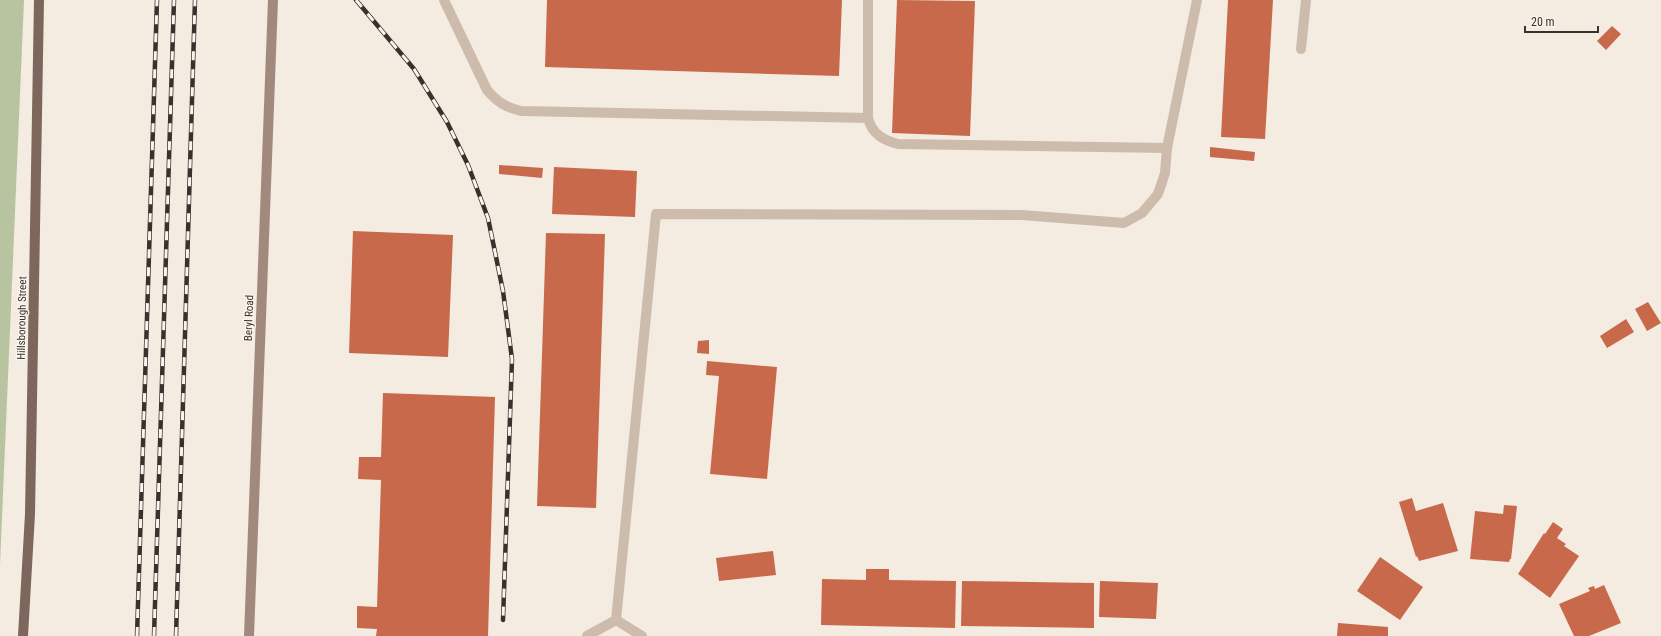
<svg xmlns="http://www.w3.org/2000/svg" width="1661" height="636" viewBox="0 0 1661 636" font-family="'Roboto Condensed',sans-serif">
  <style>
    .green { fill: #b8c4a0 }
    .building { fill: #c8694b }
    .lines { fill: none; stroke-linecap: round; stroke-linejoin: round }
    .lane { stroke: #cdbbac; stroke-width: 10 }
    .secondary { stroke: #a18a7d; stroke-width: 10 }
    .primary { stroke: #7d675c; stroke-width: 10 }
    .rail-casing { stroke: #3b302b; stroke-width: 4.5 }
    .rail { stroke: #fbf5ee; stroke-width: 3; stroke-dasharray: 9; stroke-linecap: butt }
    .labels { text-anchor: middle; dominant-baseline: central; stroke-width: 3; stroke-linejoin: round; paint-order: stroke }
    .street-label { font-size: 11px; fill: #3b302b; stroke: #fbf5ee }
  </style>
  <rect width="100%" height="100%" fill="#f4ebe1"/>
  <!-- green -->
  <path class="green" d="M 0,0 L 24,0 L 0,565 Z"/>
  <!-- building -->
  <g class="building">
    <path d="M 547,0 L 842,0 L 839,76 L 545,67 Z"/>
    <path d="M 897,0 L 975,1 L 970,136 L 892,133 Z"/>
    <path d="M 1228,0 L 1273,0 L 1265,139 L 1221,137 Z"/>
    <path d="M 1612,26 L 1621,34 L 1606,50 L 1597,41 Z"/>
    <path d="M 1210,147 L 1255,152 L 1254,161 L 1210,157 Z"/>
    <path d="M 499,165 L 543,168 L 542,178 L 499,174 Z"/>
    <path d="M 554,167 L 637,171 L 635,217 L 552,214 Z"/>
    <path d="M 353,231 L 453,235 L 448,357 L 349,353 Z"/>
    <path d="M 546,233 L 605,234 L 596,508 L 537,506 Z"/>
    <path d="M 1648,302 L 1661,323 L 1647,331 L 1635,309 Z"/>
    <path d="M 1626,319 L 1634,332 L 1607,348 L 1600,336 Z"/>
    <path d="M 709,340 L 709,354 L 697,353 L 698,341 Z"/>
    <path d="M 707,361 L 777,367 L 767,479 L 710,474 L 719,376 L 706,375 Z"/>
    <path d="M 383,393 L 495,397 L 488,636 L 376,636 L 377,629 L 357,628 L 357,606 L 377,607 L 381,480 L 358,479 L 359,457 L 381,457 Z"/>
    <path d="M 1412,498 L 1416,511 L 1443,503 L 1458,551 L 1419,561 L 1417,556 L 1416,557 L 1399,502 Z"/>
    <path d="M 1504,505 L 1517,506 L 1511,559 L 1510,559 L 1509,562 L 1470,559 L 1475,511 L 1503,514 Z"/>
    <path d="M 1553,522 L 1563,529 L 1557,538 L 1566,544 L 1564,546 L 1579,556 L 1550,598 L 1518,574 L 1544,533 L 1545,534 Z"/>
    <path d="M 773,551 L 776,575 L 719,581 L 716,558 Z"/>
    <path d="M 1380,557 L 1423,587 L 1400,620 L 1357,591 Z"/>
    <path d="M 866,569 L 889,569 L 889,580 L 956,581 L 955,628 L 821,625 L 822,579 L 866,580 Z"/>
    <path d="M 962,581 L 1094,583 L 1094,628 L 961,626 Z"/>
    <path d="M 1100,581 L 1158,583 L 1156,619 L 1099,617 Z"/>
    <path d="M 1604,585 L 1621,623 L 1589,636 L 1574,636 L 1559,604 L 1590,591 L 1588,588 L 1594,586 L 1595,589 Z"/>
    <path d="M 1338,623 L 1388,627 L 1388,636 L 1337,636 Z"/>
  </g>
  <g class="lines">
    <!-- lane -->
    <g class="lane">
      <path d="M 444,0 L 487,90 C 498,103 506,107 521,111 L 868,118 L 868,0"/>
      <path d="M 1301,49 L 1306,0"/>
      <path d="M 868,118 C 872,134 883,140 898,144 L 1167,148"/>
      <path d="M 616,620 L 642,636"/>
      <path d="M 587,636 L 616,620 L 656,214 L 1022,215 L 1124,223 L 1142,213 L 1158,194 L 1165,173 L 1167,148 L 1197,0"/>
    </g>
    <!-- secondary -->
    <path class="secondary" d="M 249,636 L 273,0"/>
    <!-- primary -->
    <path class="primary" d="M 23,636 L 30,514 L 39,0"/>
    <defs>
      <g id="rail">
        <path d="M 356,0 L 414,69 L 447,122 L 468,165 L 488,218 L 503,291 L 512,359 L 503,620"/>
        <path d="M 137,636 L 157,0"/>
        <path d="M 154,636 L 174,0"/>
        <path d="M 176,636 L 195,0"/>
      </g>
    </defs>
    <!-- rail casing -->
    <use href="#rail" class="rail-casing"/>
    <!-- rail -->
    <use href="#rail" class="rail"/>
  </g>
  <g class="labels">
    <!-- street labels -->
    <g class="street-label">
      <text transform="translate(22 318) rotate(-89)">Hillsborough Street</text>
      <text transform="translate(249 318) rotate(-88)">Beryl Road</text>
    </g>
  </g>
  <!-- scale -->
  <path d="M1525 26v6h73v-6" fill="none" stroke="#3b302b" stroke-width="2"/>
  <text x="1531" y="26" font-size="12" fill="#3b302b" stroke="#fbf5ee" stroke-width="3" paint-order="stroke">20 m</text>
</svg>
